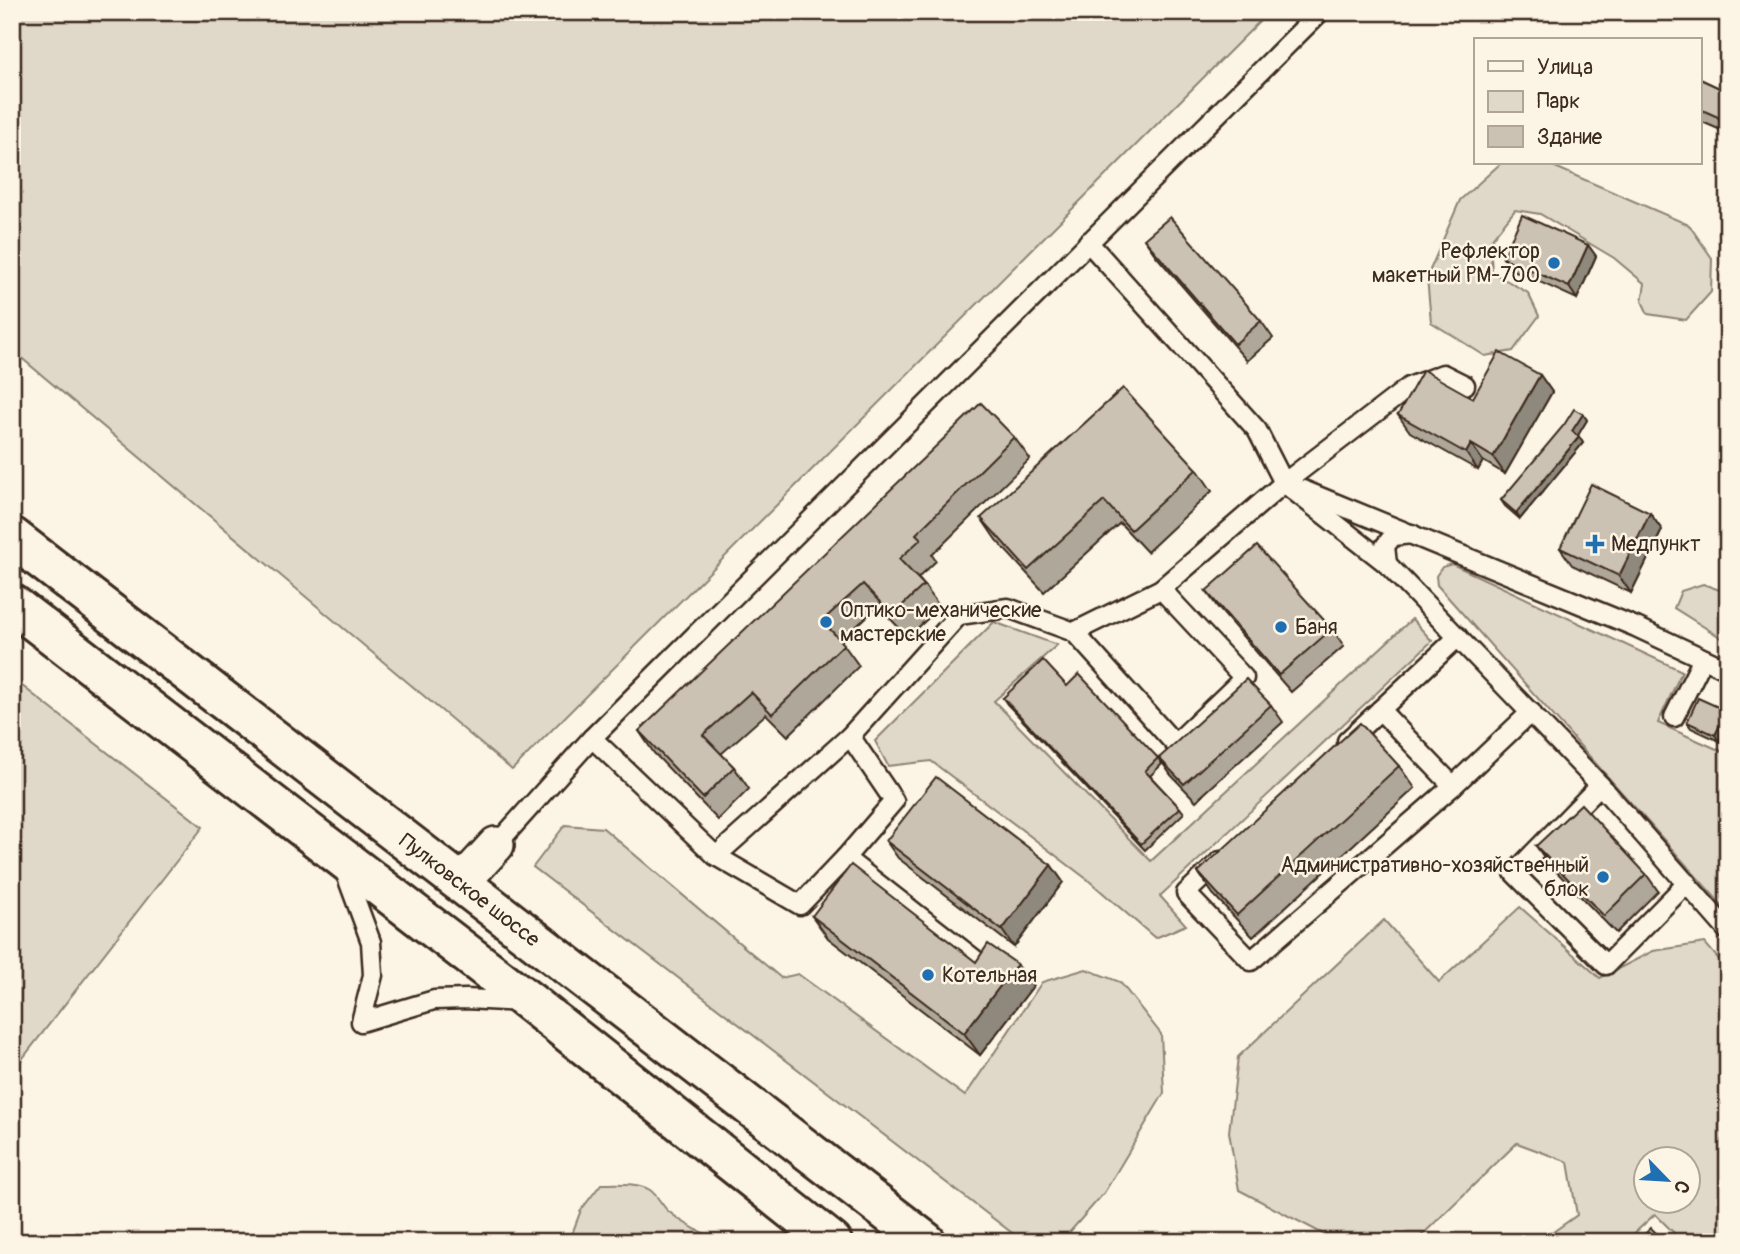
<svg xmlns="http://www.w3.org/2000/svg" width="1740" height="1254" viewBox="0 0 1740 1254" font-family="Pangolin,sans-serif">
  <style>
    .green { fill: #e0d8c8; stroke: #8e8173; stroke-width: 2; fill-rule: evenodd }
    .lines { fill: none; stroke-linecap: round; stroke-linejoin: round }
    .service-casing { stroke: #3b2a1e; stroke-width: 23 }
    .minor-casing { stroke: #3b2a1e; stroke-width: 40 }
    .trunk-casing { stroke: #3b2a1e; stroke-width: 44 }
    .service { stroke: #fcf5e5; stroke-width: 18 }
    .minor { stroke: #fcf5e5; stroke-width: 35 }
    .trunk { stroke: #fcf5e5; stroke-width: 38 }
    .wall { fill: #afa79a; stroke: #3b2a1e; stroke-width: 2 }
    .shaded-wall { fill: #8f887d; stroke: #3b2a1e; stroke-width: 2 }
    .building { fill: #ccc2b3; stroke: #3b2a1e; stroke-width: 2 }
    .poi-dot { fill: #1f6fb2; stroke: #fcf5e5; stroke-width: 2.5 }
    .labels { text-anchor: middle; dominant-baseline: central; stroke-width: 5; stroke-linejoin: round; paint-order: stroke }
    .poi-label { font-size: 21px; fill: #3b2a1e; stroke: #fcf5e5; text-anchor: start }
    .street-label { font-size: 21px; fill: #3b2a1e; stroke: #fcf5e5 }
  </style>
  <rect width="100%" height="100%" fill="#fcf5e5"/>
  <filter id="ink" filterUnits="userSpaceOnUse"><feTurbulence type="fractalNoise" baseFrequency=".0143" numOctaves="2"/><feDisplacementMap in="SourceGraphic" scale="14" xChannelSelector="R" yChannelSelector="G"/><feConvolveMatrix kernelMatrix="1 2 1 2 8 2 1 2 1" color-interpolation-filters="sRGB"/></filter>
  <g filter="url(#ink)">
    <!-- green -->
    <g class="green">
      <path d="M 12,12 L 1269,12 L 512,770 L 12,350 Z"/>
      <path d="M 1501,163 L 1546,163 L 1689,225 L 1712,258 L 1711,292 L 1686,320 L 1648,314 L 1642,301 L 1645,284 L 1614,258 L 1540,214 L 1515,210 L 1490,241 L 1492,272 L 1528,293 L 1539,316 L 1513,351 L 1485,356 L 1431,322 L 1427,277 L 1460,200 Z"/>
      <path d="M 1452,564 L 1682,671 L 1658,723 L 1728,754 L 1728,912 L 1437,585 L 1436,576 L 1442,567 Z"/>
      <path d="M 1703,584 L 1728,593 L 1728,642 L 1674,608 L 1681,591 Z"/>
      <path d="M 1412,619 L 1432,641 L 1160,896 L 1186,925 L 1155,938 L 1088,880 L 931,761 L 888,766 L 875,741 L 994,622 L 1057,645 L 994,701 L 1151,861 Z"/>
      <path d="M 12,678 L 203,827 L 12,1072 Z"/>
      <path d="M 565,825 L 603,828 L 781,978 L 798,974 L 965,1096 L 1042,982 L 1086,969 L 1120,982 L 1161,1034 L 1164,1093 L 1104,1193 L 1061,1242 L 1024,1242 L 533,867 Z"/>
      <path d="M 1520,907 L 1600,978 L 1653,951 L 1705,943 L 1728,970 L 1728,1241 L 1683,1242 L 1655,1214 L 1625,1242 L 1539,1242 L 1577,1215 L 1568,1162 L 1517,1143 L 1415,1242 L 1379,1242 L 1327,1236 L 1239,1190 L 1229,1132 L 1238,1057 L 1384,920 L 1439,982 ZM 1646,1160 L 1688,1160 L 1688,1202 L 1646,1202 Z"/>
      <path d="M 601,1184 C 616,1184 636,1182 650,1190 C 657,1195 662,1205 668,1211 C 686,1226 704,1235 726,1242 L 569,1242 L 581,1210 Z"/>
    </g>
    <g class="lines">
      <defs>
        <g id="service">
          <path d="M 1088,242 L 1257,430 L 1284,483 L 1387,564 L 1600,785 L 1728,931"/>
          <path d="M 1303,490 L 1636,627 L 1728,670"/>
          <path d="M 1387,564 L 1385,546 L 1393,536 L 1412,534"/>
          <path d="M 1074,632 L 1175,744 L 1244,678 L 1161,589"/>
          <path d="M 1380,710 L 1453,786"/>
          <path d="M 1674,717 L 1703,659"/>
          <path d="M 850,736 L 894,801 L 845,858 L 982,965"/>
          <path d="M 592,738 L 716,856 L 850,736 L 959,615 L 1008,608 L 1074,632 L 1161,589 L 1284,483 L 1409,387 L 1443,374 L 1465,385"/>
          <path d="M 1347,741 L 1458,637"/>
          <path d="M 1600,785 L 1514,873 L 1606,965 L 1687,883"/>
          <path d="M 496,845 L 592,738 L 1320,12"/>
          <path d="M 716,856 L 800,905 L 845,858"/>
          <path d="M 1220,861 L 1186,893 L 1251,961 L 1453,786 L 1531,712"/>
          <path d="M 344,869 L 371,942 L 373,975 L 361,1022 L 434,1000 L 466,999 L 521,1002"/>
        </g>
        <path id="minor" d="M 461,883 L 496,845"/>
        <g id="trunk">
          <path id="s1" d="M 12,537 L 926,1242"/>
          <path d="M 12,604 L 531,1003 L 832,1242"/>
        </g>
      </defs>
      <!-- service casing -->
      <use href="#service" class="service-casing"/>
      <!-- minor casing -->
      <use href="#minor" class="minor-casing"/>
      <!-- trunk casing -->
      <use href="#trunk" class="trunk-casing"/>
      <!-- service -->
      <use href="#service" class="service"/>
      <!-- minor -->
      <use href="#minor" class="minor"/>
      <!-- trunk -->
      <use href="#trunk" class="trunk"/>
    </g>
    <!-- wall -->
    <g class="wall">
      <path d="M 1700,79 L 1728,92 L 1723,131 L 1700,121 Z"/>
      <path d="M 1144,239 L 1261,321 L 1273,338 L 1247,361 L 1156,256 Z"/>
      <path d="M 1588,245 L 1596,256 L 1577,299 L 1511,269 L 1503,258 Z"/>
      <path d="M 1540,375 L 1552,392 L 1505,474 L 1483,461 L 1478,470 L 1410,432 L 1398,415 L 1473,398 Z"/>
      <path d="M 1583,414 L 1587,420 L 1578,435 L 1583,443 L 1520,519 L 1505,506 L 1501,500 Z"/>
      <path d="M 1014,437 L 1030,459 L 932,555 L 936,561 L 918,578 L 924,585 L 940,607 L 908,637 L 878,606 L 841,641 L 859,666 L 788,736 L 766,714 L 721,754 L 734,767 L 749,789 L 718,820 L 654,753 L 639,731 Z"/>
      <path d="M 1197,469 L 1212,491 L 1147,552 L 1120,523 L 1044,592 L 996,540 L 981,518 Z"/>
      <path d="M 1650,513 L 1662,530 L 1631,593 L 1572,565 L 1560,548 Z"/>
      <path d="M 1206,591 L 1332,629 L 1344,646 L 1291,692 L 1218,608 Z"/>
      <path d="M 1067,686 L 1158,758 L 1162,764 L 1150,776 L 1180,808 L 1184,813 L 1145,850 L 1007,704 L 1003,698 Z"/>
      <path d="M 1271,705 L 1283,722 L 1196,801 L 1171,775 L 1159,758 Z"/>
      <path d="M 1727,711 L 1728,713 L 1728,723 L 1719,741 L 1691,728 L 1687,722 Z"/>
      <path d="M 1399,766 L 1415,788 L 1253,937 L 1213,894 L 1198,872 Z"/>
      <path d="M 886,841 L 1051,865 L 1063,882 L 1014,947 L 898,858 Z"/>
      <path d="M 1536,846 L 1646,874 L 1658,891 L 1616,933 L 1548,863 Z"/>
      <path d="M 812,916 L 976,962 L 1033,986 L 980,1055 L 828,938 Z"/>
    </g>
    <!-- shaded-wall -->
    <g class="shaded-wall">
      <path d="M 1588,245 L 1596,256 L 1577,299 L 1569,287 Z"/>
      <path d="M 1540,375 L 1552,392 L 1505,474 L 1493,457 Z"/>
      <path d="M 1583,414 L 1587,420 L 1577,437 L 1572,431 Z"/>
      <path d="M 1579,437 L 1583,443 L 1520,519 L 1516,513 Z"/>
      <path d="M 1471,444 L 1483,461 L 1478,470 L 1466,453 Z"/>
      <path d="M 1650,513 L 1662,530 L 1631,593 L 1619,576 Z"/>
      <path d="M 1727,711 L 1728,713 L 1728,723 L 1719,741 L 1715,735 Z"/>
      <path d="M 1051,865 L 1063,882 L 1014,947 L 1002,930 Z"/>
      <path d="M 1017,964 L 1033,986 L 980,1055 L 964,1033 Z"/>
    </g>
    <!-- building -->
    <g class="building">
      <path d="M 1700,79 L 1728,92 L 1728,145 L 1718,117 L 1700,109 Z"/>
      <path d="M 1522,215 L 1588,245 L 1569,287 L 1503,258 Z"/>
      <path d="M 1170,217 L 1261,321 L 1235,344 L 1144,239 Z"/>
      <path d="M 1499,352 L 1540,375 L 1493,457 L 1471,444 L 1466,453 L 1398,415 L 1423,370 L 1473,398 Z"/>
      <path d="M 1123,388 L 1197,469 L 1131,530 L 1104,501 L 1028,570 L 981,518 Z"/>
      <path d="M 981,403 L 1014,437 L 916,534 L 921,539 L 899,559 L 924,585 L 892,615 L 863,584 L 822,621 L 844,644 L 772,714 L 751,692 L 703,735 L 734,767 L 703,798 L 639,731 Z"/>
      <path d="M 1574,409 L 1583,414 L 1572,431 L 1579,437 L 1516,513 L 1501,500 L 1564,425 Z"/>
      <path d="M 1591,484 L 1650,513 L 1619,576 L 1560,548 Z"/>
      <path d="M 1257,546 L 1332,629 L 1279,675 L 1206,591 Z"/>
      <path d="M 1043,660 L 1067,686 L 1079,674 L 1158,758 L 1145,771 L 1180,808 L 1141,844 L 1003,698 Z"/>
      <path d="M 1246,679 L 1271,705 L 1184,784 L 1159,758 Z"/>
      <path d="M 1698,698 L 1727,711 L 1715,735 L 1687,722 Z"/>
      <path d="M 1360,723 L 1399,766 L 1237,915 L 1198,872 Z"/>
      <path d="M 936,777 L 1051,865 L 1002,930 L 886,841 Z"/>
      <path d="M 1581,804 L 1646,874 L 1604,916 L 1536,846 Z"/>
      <path d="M 851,865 L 976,962 L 988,944 L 1017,964 L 964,1033 L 812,916 Z"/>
      <path d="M 1651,1228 L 1665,1242 L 1637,1242 Z"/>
    </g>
  </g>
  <!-- markers -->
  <g class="poi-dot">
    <circle cx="1554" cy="263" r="7"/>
    <path d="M1591.5 533.5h7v7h7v7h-7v7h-7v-7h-7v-7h7z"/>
    <circle cx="826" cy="622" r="7"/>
    <circle cx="1281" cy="627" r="7"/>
    <circle cx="1603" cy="877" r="7"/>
    <circle cx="928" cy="975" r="7"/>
  </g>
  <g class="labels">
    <!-- poi labels -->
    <g class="poi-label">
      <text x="1540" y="251" text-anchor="end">Рефлектор<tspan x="1540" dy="24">макетный РМ-700</tspan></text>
      <text x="1611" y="544">Медпункт</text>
      <text x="840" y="610">Оптико-механические<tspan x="840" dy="24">мастерские</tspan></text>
      <text x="1295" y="627">Баня</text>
      <text x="1589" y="865" text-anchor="end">Административно-хозяйственный<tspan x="1589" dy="24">блок</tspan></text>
      <text x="942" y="975">Котельная</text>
    </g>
    <!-- street labels -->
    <g class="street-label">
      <text stroke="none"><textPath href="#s1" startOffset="578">Пулковское шоссе</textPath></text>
    </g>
  </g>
  <!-- margin -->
  <rect width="1740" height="1254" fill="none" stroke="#fcf5e5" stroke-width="42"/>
  <rect x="21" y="21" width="1698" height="1212" fill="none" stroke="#3b2a1e" stroke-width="2.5" filter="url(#ink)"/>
  <!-- legend -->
  <rect x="1474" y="38" width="228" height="126" fill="#fcf5e5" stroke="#afa495" stroke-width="2"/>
  <rect x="1488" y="61" width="35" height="10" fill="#fcf5e5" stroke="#afa495" stroke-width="2"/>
  <text x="1537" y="74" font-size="21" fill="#3b2a1e">Улица</text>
  <rect x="1488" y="91" width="35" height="21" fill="#e0d8c8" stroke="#afa495" stroke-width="2"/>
  <text x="1537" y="108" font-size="21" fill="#3b2a1e">Парк</text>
  <rect x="1488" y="126" width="35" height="21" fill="#ccc2b3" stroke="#afa495" stroke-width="2"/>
  <text x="1537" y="144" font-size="21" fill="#3b2a1e">Здание</text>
  <!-- north arrow -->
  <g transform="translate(1667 1180) rotate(115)"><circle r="33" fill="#fcf5e5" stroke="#afa495" stroke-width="2"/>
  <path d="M0-5L12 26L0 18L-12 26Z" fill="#1f6fb2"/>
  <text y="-10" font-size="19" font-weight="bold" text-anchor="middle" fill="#3b2a1e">С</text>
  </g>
</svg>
